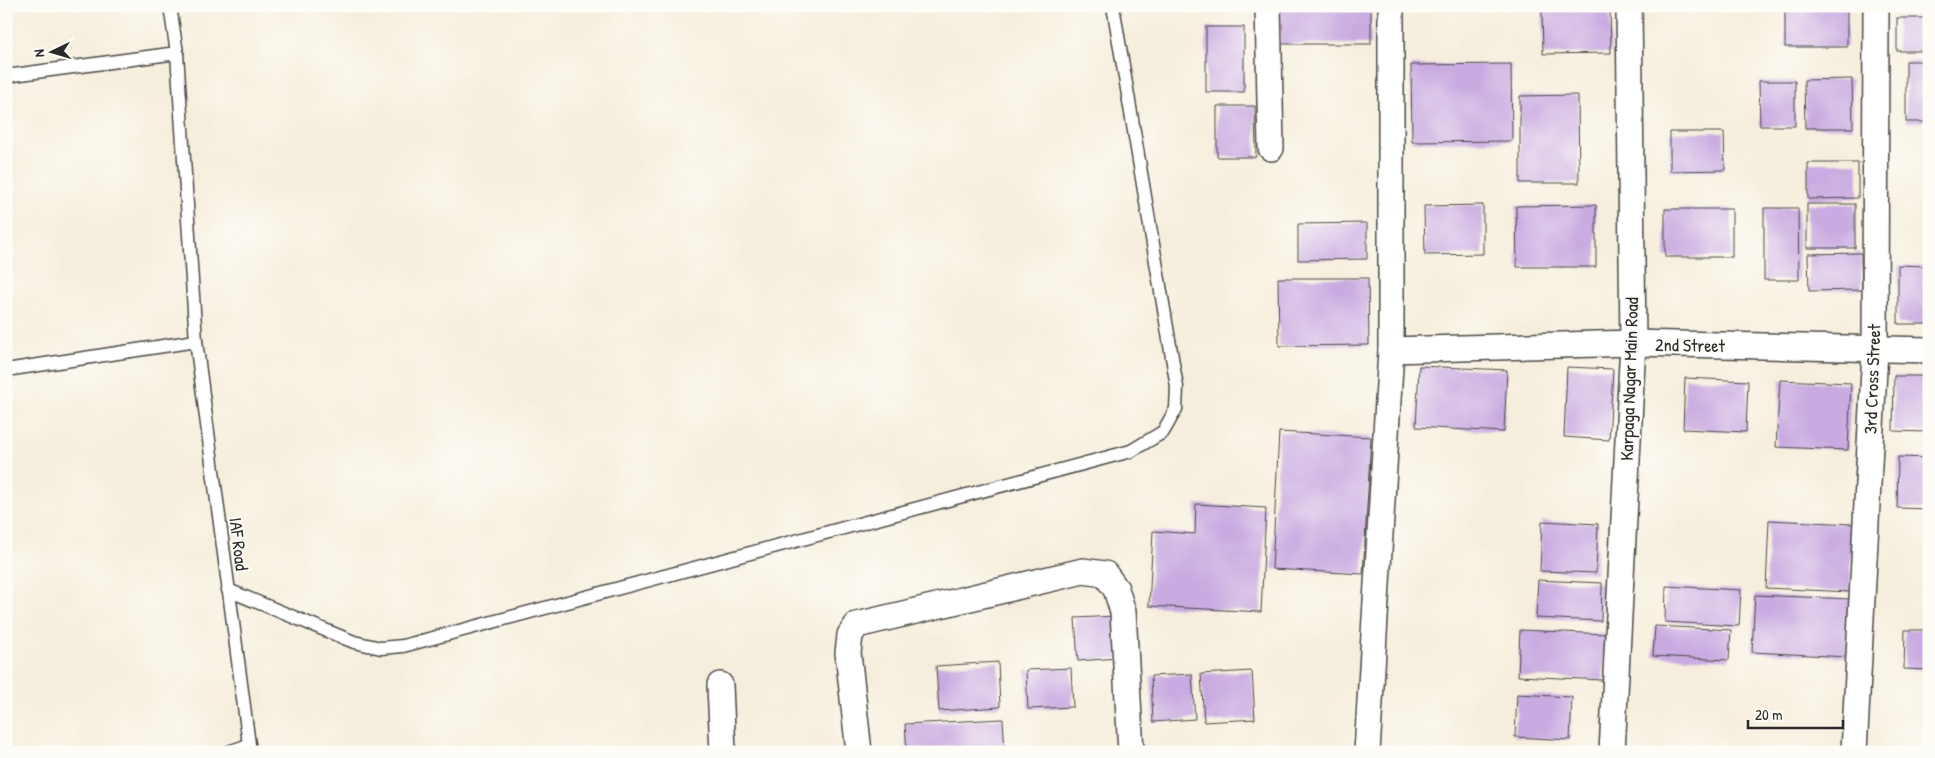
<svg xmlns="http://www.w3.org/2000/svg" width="1935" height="758" viewBox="0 0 1935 758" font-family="'Patrick Hand',sans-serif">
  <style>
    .building { fill: #c9aae1 }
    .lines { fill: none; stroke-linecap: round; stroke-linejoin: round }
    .lane-casing { stroke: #494846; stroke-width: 15 }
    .street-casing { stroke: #494846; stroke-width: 28 }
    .lane { stroke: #fff; stroke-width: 12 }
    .street { stroke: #fff; stroke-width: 25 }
    .labels { text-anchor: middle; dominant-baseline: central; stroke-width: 4; stroke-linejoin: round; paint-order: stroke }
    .street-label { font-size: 18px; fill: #2b2b2b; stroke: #fdfcf7 }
  </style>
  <rect width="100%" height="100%" fill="#fdfcf7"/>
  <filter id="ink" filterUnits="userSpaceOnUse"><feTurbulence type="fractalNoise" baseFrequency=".02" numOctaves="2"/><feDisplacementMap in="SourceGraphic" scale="10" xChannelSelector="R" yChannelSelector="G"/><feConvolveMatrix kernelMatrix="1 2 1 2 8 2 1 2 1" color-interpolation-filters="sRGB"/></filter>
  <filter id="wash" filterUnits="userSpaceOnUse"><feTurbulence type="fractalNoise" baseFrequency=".0096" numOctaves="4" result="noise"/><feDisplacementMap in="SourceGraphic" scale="20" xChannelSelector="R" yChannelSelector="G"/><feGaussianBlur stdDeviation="1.12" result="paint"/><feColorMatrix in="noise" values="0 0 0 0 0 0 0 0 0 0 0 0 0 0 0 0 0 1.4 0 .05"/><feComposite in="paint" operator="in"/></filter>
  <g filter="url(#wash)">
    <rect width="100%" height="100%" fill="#f6eedc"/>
    <g id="blocks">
      <!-- building -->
      <g class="building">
        <rect x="1280" y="6" width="91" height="38"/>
        <rect x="1785" y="6" width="62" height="41"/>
        <path d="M 1610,8 L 1611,53 L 1543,54 L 1542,9 Z"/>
        <rect x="1897" y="18" width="32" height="33"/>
        <rect x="1206" y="27" width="38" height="65"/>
        <rect x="1906" y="61" width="23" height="61"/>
        <path d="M 1511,64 L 1512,141 L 1412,142 L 1411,65 Z"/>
        <path d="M 1852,79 L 1853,128 L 1805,128 L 1804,80 Z"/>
        <path d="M 1759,81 L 1795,81 L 1795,126 L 1760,126 Z"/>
        <path d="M 1578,95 L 1579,183 L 1520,183 L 1520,96 Z"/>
        <path d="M 1217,106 L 1255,106 L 1256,157 L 1217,157 Z"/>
        <path d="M 1670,132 L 1724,132 L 1725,170 L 1670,171 Z"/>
        <path d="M 1808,163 L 1858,163 L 1858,198 L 1808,199 Z"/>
        <rect x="1807" y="204" width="48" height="44"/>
        <path d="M 1483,205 L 1483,254 L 1425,255 L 1424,206 Z"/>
        <path d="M 1596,205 L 1596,267 L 1517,267 L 1516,206 Z"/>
        <path d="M 1764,208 L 1798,208 L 1799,280 L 1764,280 Z"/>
        <rect x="1665" y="209" width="67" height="48"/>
        <path d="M 1367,223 L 1367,259 L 1298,260 L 1298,224 Z"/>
        <path d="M 1861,253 L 1862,290 L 1809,291 L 1808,254 Z"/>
        <path d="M 1898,265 L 1929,266 L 1929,324 L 1898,324 Z"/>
        <path d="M 1278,278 L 1368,278 L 1369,345 L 1279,346 Z"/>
        <path d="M 1419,366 L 1507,370 L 1504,432 L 1416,427 Z"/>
        <path d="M 1567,367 L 1613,369 L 1609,440 L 1564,437 Z"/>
        <path d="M 1894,376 L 1929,376 L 1927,432 L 1893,431 Z"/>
        <path d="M 1685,378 L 1748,381 L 1746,432 L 1683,429 Z"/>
        <path d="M 1780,380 L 1851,383 L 1848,450 L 1776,447 Z"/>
        <path d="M 1279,432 L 1371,437 L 1363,574 L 1272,569 Z"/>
        <path d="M 1898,457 L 1929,458 L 1929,509 L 1897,508 Z"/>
        <path d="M 1196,504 L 1266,508 L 1261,612 L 1149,606 L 1153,531 L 1195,534 Z"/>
        <path d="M 1769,520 L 1853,524 L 1850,592 L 1766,588 Z"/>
        <path d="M 1542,521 L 1598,524 L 1596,573 L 1540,571 Z"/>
        <path d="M 1538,580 L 1602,583 L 1601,621 L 1536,618 Z"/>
        <path d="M 1666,586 L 1741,590 L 1739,626 L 1665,622 Z"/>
        <path d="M 1755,595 L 1851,599 L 1848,657 L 1752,652 Z"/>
        <path d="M 1116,616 L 1118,658 L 1078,661 L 1075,618 Z"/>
        <path d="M 1655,626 L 1731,630 L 1729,660 L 1653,656 Z"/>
        <path d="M 1520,630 L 1605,634 L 1603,680 L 1518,676 Z"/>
        <path d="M 1905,630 L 1929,630 L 1929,670 L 1904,669 Z"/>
        <path d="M 998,662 L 1000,707 L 939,711 L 936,666 Z"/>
        <path d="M 1071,668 L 1073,707 L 1028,709 L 1026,670 Z"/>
        <path d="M 1252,671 L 1255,719 L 1204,722 L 1201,674 Z"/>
        <path d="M 1192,674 L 1195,719 L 1153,722 L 1151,676 Z"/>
        <path d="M 1517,694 L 1572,697 L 1570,740 L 1515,737 Z"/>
        <path d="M 1003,719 L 1005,752 L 907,752 L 905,724 Z"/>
      </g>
    </g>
  </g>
  <g filter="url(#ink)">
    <use href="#blocks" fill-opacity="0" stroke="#494846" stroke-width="1"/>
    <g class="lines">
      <defs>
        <g id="lane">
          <path d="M 170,6 L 177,53 L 196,341 L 250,752"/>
          <path d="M 6,76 L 177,53"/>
          <path d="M 6,370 L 196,341"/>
          <path d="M 228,590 L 354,642 L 381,648 L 403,646 L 1131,451 L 1163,432 L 1176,409 L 1177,387 L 1113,6"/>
          <path d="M 228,752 L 249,745"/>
        </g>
        <g id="street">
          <path d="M 1268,6 L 1271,148"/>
          <path d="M 1391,350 L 1633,343 L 1929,350"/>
          <path d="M 720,685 L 723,752"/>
          <path d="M 859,752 L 848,653 L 850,635 L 857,625 L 1083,571 L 1105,574 L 1116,589 L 1123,612 L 1131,752"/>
          <path d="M 1367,752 L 1391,350 L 1391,6"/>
          <path d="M 1612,752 L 1633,343 L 1629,6"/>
          <path d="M 1854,752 L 1875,350 L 1876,6"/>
        </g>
      </defs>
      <!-- lane casing -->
      <use href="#lane" class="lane-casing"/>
      <!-- street casing -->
      <use href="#street" class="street-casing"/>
      <!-- lane -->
      <use href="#lane" class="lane"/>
      <!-- street -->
      <use href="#street" class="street"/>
    </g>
  </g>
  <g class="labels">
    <!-- street labels -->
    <g class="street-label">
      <text transform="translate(1690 345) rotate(1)">2nd Street</text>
      <text transform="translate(1629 379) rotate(-88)">Karpaga Nagar Main Road</text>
      <text transform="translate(1872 379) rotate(-88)">3rd Cross Street</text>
      <text transform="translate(239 544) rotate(83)">IAF Road</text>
    </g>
  </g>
  <!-- margin -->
  <rect width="1935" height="758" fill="none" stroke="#fdfcf7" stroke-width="25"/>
  <!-- north arrow -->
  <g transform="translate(52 52) rotate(265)" stroke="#fdfcf7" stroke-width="4" paint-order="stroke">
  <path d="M0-4L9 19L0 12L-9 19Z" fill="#2b2b2b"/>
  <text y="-8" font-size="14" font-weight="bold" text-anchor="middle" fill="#2b2b2b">N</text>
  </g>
  <!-- scale -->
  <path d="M1748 720v8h95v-8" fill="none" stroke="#2b2b2b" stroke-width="2.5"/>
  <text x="1755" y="720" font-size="15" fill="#2b2b2b" stroke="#fdfcf7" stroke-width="4" paint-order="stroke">20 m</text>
</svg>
